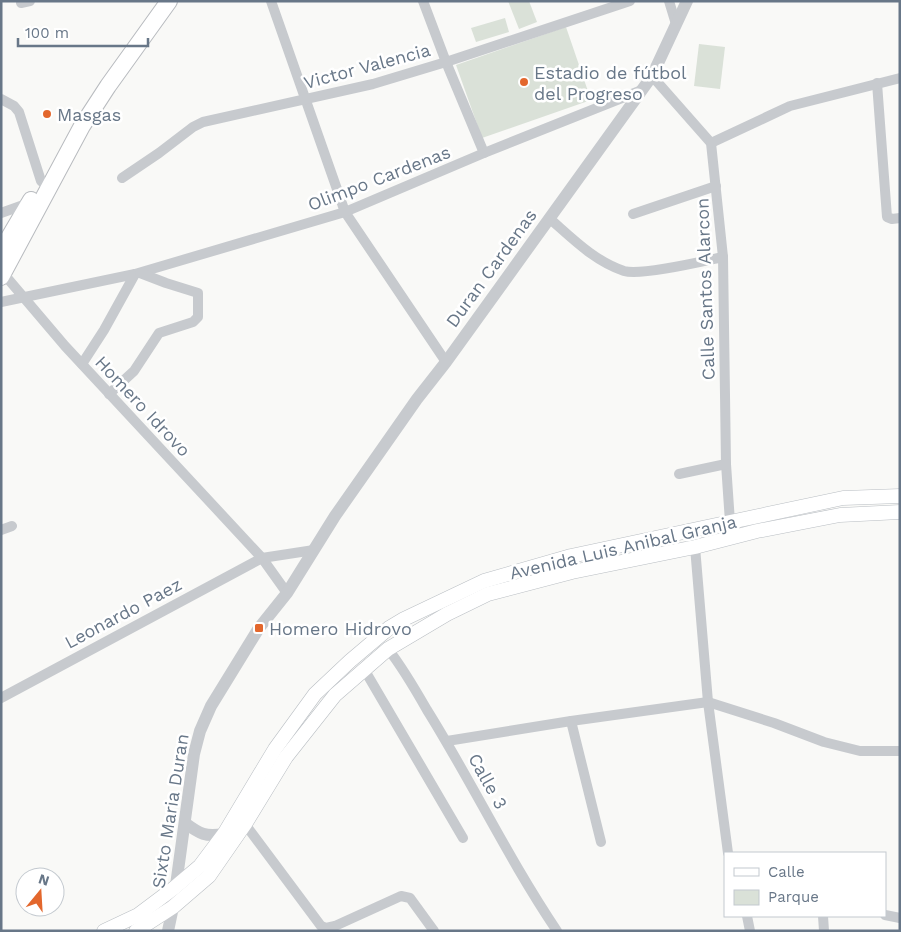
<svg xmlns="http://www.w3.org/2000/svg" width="901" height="932" viewBox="0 0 901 932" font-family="'Work Sans',sans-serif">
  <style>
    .green { fill: #dae1d8 }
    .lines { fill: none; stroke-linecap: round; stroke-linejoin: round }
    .secondary-casing { stroke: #b9bec3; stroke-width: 15 }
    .trunk-casing { stroke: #b8bbbf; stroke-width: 18 }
    .minor { stroke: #c7cace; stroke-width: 10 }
    .tertiary { stroke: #c7cace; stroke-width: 12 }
    .secondary { stroke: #fff; stroke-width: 14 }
    .trunk { stroke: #fff; stroke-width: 16 }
    .poi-dot { fill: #e3672d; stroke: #fff; stroke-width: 2 }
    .labels { text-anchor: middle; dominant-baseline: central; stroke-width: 5; stroke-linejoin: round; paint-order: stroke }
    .street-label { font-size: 18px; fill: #687788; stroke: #fff }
    .poi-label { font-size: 18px; fill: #687788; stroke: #fff; text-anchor: start }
  </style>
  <rect width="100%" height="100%" fill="#f9f9f7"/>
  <!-- green -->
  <g class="green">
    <path d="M 508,1 L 529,1 L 537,22 L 519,29 Z"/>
    <path d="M 505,18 L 509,32 L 476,42 L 471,28 Z"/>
    <path d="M 566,27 L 591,100 L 482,138 L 456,65 Z"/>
    <path d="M 699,44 L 725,47 L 720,89 L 694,86 Z"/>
  </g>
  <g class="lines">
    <defs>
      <g id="secondary">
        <path d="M 104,931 L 138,915 L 174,888 L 200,866 L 224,834 L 275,749 L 315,694 L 350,661 L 389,628 L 404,619 L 484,581 L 571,556 L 843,498 L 900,496"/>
        <path d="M 136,931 L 173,907 L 209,876 L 245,824 L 286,757 L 335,695 L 388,649 L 447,614 L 488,594 L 572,572 L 695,547 L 757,531 L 840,515 L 900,512"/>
      </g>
      <g id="trunk">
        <path d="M 1,251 L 31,200"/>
        <path d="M 1,277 L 82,126 L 108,86 L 169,1"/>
      </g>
    </defs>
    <!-- secondary casing -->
    <use href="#secondary" class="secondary-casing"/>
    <!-- trunk casing -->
    <use href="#trunk" class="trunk-casing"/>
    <!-- minor -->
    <g class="minor">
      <path d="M 271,1 L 345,212 L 446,362"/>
      <path d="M 423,1 L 446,62 L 484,153"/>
      <path d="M 669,1 L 676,24"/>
      <path d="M 21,3 L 30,1"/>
      <path d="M 652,76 L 711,143 L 723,257 L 726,464 L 730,522"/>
      <path d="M 877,83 L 887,217 L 892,219 L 900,218"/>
      <path d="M 1,99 L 14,106 L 19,112 L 41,181 L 50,188"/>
      <path d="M 711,143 L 790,106 L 900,78"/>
      <path d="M 122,178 L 159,153 L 193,127 L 203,122 L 373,84 L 446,62 L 630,1"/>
      <path d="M 1,213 L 29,203"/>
      <path d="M 633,214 L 716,186"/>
      <path d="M 549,218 C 572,238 594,261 624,271 C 641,276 704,261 723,257"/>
      <path d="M 3,273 L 65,346 L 262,558 L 287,593"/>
      <path d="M 1,302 L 135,274"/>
      <path d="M 82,364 L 104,330 L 135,274 L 345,212 L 484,153 L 642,90"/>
      <path d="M 109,394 L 134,371 L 159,333 L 193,322 L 198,317 L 198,293 L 166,283 L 140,273"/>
      <path d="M 679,474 L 726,464"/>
      <path d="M 1,530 L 12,526"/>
      <path d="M 695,547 L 708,702 L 728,853"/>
      <path d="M 388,649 C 403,668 415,689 427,710 C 472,782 509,860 557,931"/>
      <path d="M 364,669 L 463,838"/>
      <path d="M 1,698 L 262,558 L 314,550"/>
      <path d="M 571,721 L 601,842"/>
      <path d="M 447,741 L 571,721 L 708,702 L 774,723 L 824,742 L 860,751 L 900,751"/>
      <path d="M 245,824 L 321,926 L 326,928 L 335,926 L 401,896 L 410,898 L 434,931"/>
      <path d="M 885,915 L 900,918"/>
      <path d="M 747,916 L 750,931"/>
      <path d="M 823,916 L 824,931"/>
    </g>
    <!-- tertiary -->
    <g class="tertiary">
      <path d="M 185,823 C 200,834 205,837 224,834"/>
      <path d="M 168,931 L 173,907 L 194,754 L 200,731 L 211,706 L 259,628 L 287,593 L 335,516 L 417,399 L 446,362 L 652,76 L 687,1"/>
    </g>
    <!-- secondary -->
    <use href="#secondary" class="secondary"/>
    <!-- trunk -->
    <use href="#trunk" class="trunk"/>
  </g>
  <!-- markers -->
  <g class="poi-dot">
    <circle cx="524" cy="82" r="5"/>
    <circle cx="47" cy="114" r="5"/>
    <rect x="254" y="623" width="10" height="10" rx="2.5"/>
  </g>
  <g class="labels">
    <!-- street labels -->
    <g class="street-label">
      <text transform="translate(367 66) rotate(-15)">Victor Valencia</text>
      <text transform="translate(379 178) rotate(-21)">Olimpo Cardenas</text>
      <text transform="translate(491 268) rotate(-54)">Duran Cardenas</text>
      <text transform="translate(705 289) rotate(-92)">Calle Santos Alarcon</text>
      <text transform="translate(143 406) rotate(47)">Homero Idrovo</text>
      <text transform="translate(623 547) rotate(-13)">Avenida Luis Anibal Granja</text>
      <text transform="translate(123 613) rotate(-28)">Leonardo Paez</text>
      <text transform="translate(488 781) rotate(61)">Calle 3</text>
      <text transform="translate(170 811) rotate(-81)">Sixto Maria Duran</text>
    </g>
    <!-- poi labels -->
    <g class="poi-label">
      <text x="534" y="72">Estadio de fútbol<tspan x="534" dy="21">del Progreso</tspan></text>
      <text x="57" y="114">Masgas</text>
      <text x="269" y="628">Homero Hidrovo</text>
    </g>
  </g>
  <!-- border -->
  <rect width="901" height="932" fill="none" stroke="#687788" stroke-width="5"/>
  <!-- legend -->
  <rect x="724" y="852" width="162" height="65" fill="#ffffff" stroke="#c3c9cf"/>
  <rect x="734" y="868" width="25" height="8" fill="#ffffff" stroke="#c3c9cf"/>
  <text x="768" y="877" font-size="15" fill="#687788">Calle</text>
  <rect x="734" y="890" width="25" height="15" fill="#dae1d8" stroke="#c3c9cf"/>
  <text x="768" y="902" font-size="15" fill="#687788">Parque</text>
  <!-- north arrow -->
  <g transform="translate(40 892) rotate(18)"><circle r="24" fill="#ffffff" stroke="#c3c9cf"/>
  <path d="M0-4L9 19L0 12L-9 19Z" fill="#e3672d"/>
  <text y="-8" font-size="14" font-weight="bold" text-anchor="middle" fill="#687788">N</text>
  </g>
  <!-- scale -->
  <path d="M18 38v8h130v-8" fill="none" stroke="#687788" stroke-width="2.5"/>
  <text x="25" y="38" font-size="15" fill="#687788" stroke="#ffffff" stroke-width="4" paint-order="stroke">100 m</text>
</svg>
